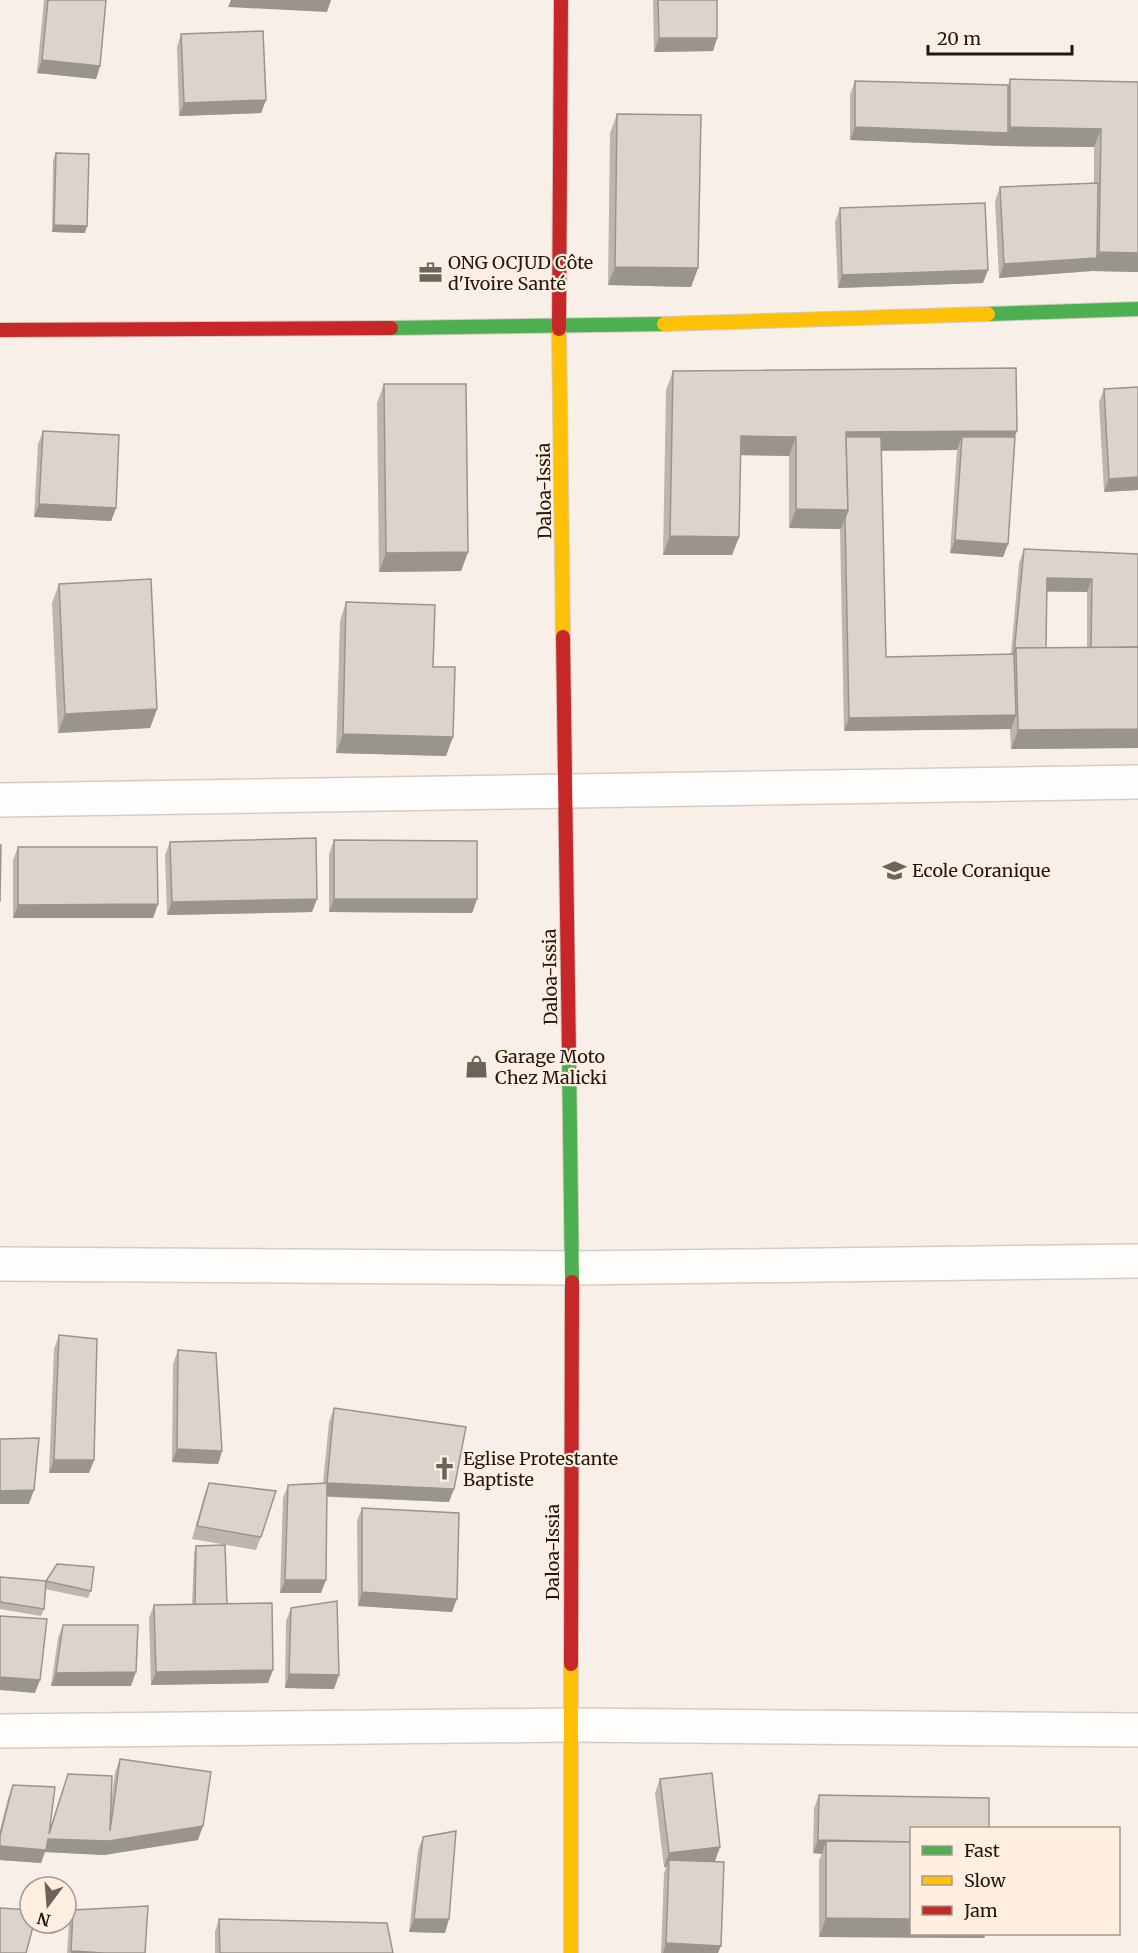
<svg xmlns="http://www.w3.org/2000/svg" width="1138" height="1953" viewBox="0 0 1138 1953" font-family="Merriweather,serif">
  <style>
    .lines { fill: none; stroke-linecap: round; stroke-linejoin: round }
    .street-casing { stroke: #d4ccc4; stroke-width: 36 }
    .fast-casing { stroke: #d4ccc4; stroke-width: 16 }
    .slow-casing { stroke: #d4ccc4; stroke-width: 16 }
    .jam-casing { stroke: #d4ccc4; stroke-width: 16 }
    .street { stroke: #fefdfc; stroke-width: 33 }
    .fast { stroke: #4caf50; stroke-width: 14 }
    .slow { stroke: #ffc107; stroke-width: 14 }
    .jam { stroke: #c62828; stroke-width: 14 }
    .wall { fill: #bdb6af; fill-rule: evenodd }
    .shaded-wall { fill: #9a948f }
    .building { fill: #dcd4cc; stroke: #9a948f; stroke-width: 1.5 }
    .labels { text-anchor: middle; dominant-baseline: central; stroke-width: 4.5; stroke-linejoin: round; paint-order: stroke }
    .poi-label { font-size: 18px; fill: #20180f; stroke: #ffefe1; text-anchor: start }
    .street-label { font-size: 18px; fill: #20180f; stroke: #ffefe1 }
  </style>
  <rect width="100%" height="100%" fill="#f8f0e8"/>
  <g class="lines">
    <defs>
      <g id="street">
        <path d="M 0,800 L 1138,782"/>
        <path d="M 0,1264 L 572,1268 L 1138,1261"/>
        <path d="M 0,1731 L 569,1725 L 1138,1730"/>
      </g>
      <g id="fast">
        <path d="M 988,314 L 1138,309"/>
        <path d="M 391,328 L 664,324"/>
        <path d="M 569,1055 L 572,1282"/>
      </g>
      <g id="slow">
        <path d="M 664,324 L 988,314"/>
        <path d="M 559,329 L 563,637"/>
        <path d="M 571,1953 L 571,1664"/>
      </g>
      <g id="jam">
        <path d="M 559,329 L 561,0"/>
        <path d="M 0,330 L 391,328"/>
        <path d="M 563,637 L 569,1055"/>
        <path d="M 571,1664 L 572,1282"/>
      </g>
    </defs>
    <!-- street casing -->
    <use href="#street" class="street-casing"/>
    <!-- fast casing -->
    <use href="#fast" class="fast-casing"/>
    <!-- slow casing -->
    <use href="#slow" class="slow-casing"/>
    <!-- jam casing -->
    <use href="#jam" class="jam-casing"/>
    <!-- street -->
    <use href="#street" class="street"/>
    <!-- fast -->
    <use href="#fast" class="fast"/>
    <!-- slow -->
    <use href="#slow" class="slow"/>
    <!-- jam -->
    <use href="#jam" class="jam"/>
  </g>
  <!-- wall -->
  <g class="wall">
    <path d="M 44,0 L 106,0 L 100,66 L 96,79 L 37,73 Z"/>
    <path d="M 653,0 L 717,0 L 717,38 L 713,51 L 654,52 Z"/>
    <path d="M 181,34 L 266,100 L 261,113 L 179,116 L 177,47 Z"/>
    <path d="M 1010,79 L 1138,82 L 1138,272 L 1092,271 L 999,278 L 995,201 L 1000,187 L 1094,183 L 1094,147 L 1003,146 L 850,140 L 850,95 L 855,81 L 1008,85 Z"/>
    <path d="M 617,114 L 698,268 L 691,287 L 608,285 L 610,133 Z"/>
    <path d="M 56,153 L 85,233 L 52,232 L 53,160 Z"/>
    <path d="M 840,208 L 983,283 L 838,288 L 835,222 Z"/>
    <path d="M 673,371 L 1015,437 L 1008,544 L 1003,557 L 950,553 L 957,450 L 881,451 L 886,657 L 1011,654 L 1019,563 L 1024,549 L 1138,554 L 1138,748 L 1011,749 L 1010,729 L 844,731 L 840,529 L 789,528 L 789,456 L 740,455 L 739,537 L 732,555 L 663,555 L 666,390 ZM 1047,592 L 1087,592 L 1087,648 L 1046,648 Z"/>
    <path d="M 384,384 L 468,552 L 461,571 L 379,572 L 377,403 Z"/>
    <path d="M 1138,387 L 1138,490 L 1104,492 L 1099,402 L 1104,389 Z"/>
    <path d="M 43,431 L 116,508 L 111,521 L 34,517 L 38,444 Z"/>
    <path d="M 59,584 L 157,709 L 150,728 L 58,733 L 52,603 Z"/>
    <path d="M 346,602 L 433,667 L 446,756 L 336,753 L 340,621 Z"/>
    <path d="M 334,840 L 477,899 L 472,913 L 329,912 L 329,854 Z"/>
    <path d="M 170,842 L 317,899 L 312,912 L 167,915 L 165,855 Z"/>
    <path d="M 18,847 L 158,904 L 153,918 L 13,918 L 13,860 Z"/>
    <path d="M 59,1335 L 94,1460 L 89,1473 L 49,1473 L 54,1349 Z"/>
    <path d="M 178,1350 L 222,1451 L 218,1464 L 172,1462 L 173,1364 Z"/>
    <path d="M 334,1408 L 449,1502 L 327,1497 L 321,1593 L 280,1593 L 283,1498 L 288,1485 L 323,1483 L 329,1422 Z"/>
    <path d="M 209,1483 L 261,1537 L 256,1550 L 192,1539 L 204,1496 Z"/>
    <path d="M 362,1508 L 452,1612 L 358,1606 L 357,1521 Z"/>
    <path d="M 196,1546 L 227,1604 L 268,1683 L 151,1685 L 149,1618 L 154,1605 L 192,1605 L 194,1553 Z"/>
    <path d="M 0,1577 L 46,1581 L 91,1591 L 88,1598 L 45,1589 L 44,1609 L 41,1616 L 0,1609 Z"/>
    <path d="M 291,1608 L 334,1689 L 285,1688 L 286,1621 Z"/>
    <path d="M 63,1625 L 131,1686 L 51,1686 L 58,1638 Z"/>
    <path d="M 120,1759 L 198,1840 L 104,1855 L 45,1852 L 41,1863 L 0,1860 L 0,1830 L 8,1798 L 13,1785 L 49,1831 L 68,1774 L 111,1803 L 115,1772 Z"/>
    <path d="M 660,1779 L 720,1847 L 715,1861 L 710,1861 L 718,1953 L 661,1953 L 664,1873 L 666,1867 L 664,1867 L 655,1793 Z"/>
    <path d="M 819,1795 L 912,1934 L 986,1934 L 984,1938 L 819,1937 L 819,1860 L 822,1854 L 813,1853 L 814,1808 Z"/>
    <path d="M 423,1837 L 445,1933 L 409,1932 L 418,1850 Z"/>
    <path d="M 73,1910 L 145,1953 L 67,1953 L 69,1923 Z"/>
    <path d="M 219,1919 L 393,1953 L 215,1953 L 215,1932 Z"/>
  </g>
  <!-- shaded-wall -->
  <g class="shaded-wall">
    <path d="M 231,0 L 331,0 L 327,12 L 228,7 Z"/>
    <path d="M 659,38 L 717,38 L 713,51 L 654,52 Z"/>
    <path d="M 42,60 L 100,66 L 96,79 L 37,73 Z"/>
    <path d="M 266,100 L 261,113 L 179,116 L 184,103 Z"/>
    <path d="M 855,127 L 1008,133 L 1010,127 L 1101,129 L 1094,147 L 1003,146 L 850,140 Z"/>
    <path d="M 54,225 L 87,226 L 85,233 L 52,232 Z"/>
    <path d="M 1099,252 L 1138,253 L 1138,272 L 1092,271 L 999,278 L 1004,264 L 1097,258 Z"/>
    <path d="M 615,267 L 698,268 L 691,287 L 608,285 Z"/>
    <path d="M 988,270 L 983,283 L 838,288 L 842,275 Z"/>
    <path d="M 1017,431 L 1010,450 L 962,437 L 957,450 L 844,451 L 846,432 Z"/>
    <path d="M 741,436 L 796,437 L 789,456 L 734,455 Z"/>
    <path d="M 1138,477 L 1138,490 L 1104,492 L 1109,479 Z"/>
    <path d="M 39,504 L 116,508 L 111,521 L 34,517 Z"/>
    <path d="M 796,509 L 848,510 L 841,529 L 789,528 Z"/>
    <path d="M 670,536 L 739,537 L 732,555 L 663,555 Z"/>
    <path d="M 955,540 L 1008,544 L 1003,557 L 950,553 Z"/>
    <path d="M 468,552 L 461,571 L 379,572 L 386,553 Z"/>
    <path d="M 1047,578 L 1092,579 L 1087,592 L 1042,591 Z"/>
    <path d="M 157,709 L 150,728 L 58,733 L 65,714 Z"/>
    <path d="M 1016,715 L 1011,729 L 844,731 L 849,718 Z"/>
    <path d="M 1138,729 L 1138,748 L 1011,749 L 1018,730 Z"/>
    <path d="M 343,734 L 453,737 L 446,756 L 336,753 Z"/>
    <path d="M 317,899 L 312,912 L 167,915 L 172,902 Z"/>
    <path d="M 334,899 L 477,899 L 472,913 L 329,912 Z"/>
    <path d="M 158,904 L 153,918 L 13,918 L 18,905 Z"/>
    <path d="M 177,1449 L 222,1451 L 218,1464 L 172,1462 Z"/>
    <path d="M 54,1460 L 94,1460 L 89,1473 L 49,1473 Z"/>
    <path d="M 327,1483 L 454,1489 L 449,1502 L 322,1496 Z"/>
    <path d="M 34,1490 L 29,1504 L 0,1504 L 0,1491 Z"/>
    <path d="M 285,1580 L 326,1580 L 321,1593 L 280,1593 Z"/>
    <path d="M 362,1592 L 457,1599 L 452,1612 L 358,1606 Z"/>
    <path d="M 273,1670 L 268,1683 L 151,1685 L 156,1672 Z"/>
    <path d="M 136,1672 L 131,1686 L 51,1686 L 56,1673 Z"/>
    <path d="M 289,1674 L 339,1675 L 334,1689 L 285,1688 Z"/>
    <path d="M 0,1677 L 40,1680 L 35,1693 L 0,1690 Z"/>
    <path d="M 203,1826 L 198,1840 L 104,1855 L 45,1852 L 41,1863 L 0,1860 L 0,1846 L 48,1839 Z"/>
    <path d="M 818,1840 L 912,1842 L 826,1854 L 826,1841 L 822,1854 L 813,1853 Z"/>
    <path d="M 720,1847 L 715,1861 L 668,1866 L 669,1860 L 666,1867 L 664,1867 L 669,1853 Z"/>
    <path d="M 826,1918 L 912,1919 L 912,1934 L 986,1934 L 984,1938 L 819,1937 Z"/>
    <path d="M 414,1919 L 449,1919 L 445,1933 L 409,1932 Z"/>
    <path d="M 666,1943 L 721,1946 L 718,1953 L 663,1953 Z"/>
    <path d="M 71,1951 L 104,1953 L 71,1953 Z"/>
  </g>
  <!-- building -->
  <g class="building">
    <path d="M 48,0 L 106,0 L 100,66 L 42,60 Z"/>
    <path d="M 658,0 L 717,0 L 717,38 L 659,38 Z"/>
    <path d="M 263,31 L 266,100 L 184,103 L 181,34 Z"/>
    <path d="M 1010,79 L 1138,82 L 1138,253 L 1099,252 L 1101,129 L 1010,127 Z"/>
    <path d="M 855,81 L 1008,85 L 1008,133 L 855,127 Z"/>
    <path d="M 617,114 L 701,115 L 698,268 L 615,267 Z"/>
    <path d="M 56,153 L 89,154 L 87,226 L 54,225 Z"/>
    <path d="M 1098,183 L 1097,258 L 1004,264 L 1000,187 Z"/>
    <path d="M 985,203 L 988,270 L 842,275 L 840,208 Z"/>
    <path d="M 1016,368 L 1017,431 L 846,432 L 848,510 L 796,509 L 796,437 L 741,436 L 739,537 L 670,536 L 673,371 Z"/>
    <path d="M 384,384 L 466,384 L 468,552 L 386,553 Z"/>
    <path d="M 1138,387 L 1138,477 L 1109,479 L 1104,389 Z"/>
    <path d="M 43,431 L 119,435 L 116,508 L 39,504 Z"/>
    <path d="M 846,437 L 881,437 L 886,657 L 1014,654 L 1016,715 L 849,718 L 845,518 L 848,510 Z"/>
    <path d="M 962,437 L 1015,437 L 1008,544 L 955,540 Z"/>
    <path d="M 1024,549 L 1138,554 L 1138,647 L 1091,648 L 1092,579 L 1047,578 L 1046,648 L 1016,648 L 1014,654 Z"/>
    <path d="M 151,579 L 157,709 L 65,714 L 59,584 Z"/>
    <path d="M 346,602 L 435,605 L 433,667 L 455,667 L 453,737 L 343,734 Z"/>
    <path d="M 1138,647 L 1138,729 L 1018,730 L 1016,648 Z"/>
    <path d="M 316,838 L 317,899 L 172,902 L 170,842 Z"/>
    <path d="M 334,840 L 477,841 L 477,899 L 334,899 Z"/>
    <path d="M 0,845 L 1,845 L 0,902 Z"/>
    <path d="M 18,847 L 157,847 L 158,904 L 18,905 Z"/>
    <path d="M 59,1335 L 97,1339 L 94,1460 L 54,1460 Z"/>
    <path d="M 178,1350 L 216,1353 L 222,1451 L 177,1449 Z"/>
    <path d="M 334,1408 L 466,1427 L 454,1489 L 327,1483 L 326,1580 L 285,1580 L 288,1485 L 327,1483 Z"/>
    <path d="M 39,1438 L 34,1490 L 0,1491 L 0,1439 Z"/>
    <path d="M 209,1483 L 276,1491 L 261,1537 L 197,1526 Z"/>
    <path d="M 362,1508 L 459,1513 L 457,1599 L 362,1592 Z"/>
    <path d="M 225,1545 L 227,1604 L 195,1605 L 196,1546 Z"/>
    <path d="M 57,1564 L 94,1567 L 91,1591 L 46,1581 Z"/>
    <path d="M 0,1577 L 46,1581 L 44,1609 L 0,1602 Z"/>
    <path d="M 337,1601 L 339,1675 L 289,1674 L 291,1608 Z"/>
    <path d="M 272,1603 L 273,1670 L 156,1672 L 154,1605 Z"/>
    <path d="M 0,1616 L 47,1619 L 40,1680 L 0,1677 Z"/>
    <path d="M 63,1625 L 138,1625 L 136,1672 L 56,1673 Z"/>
    <path d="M 120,1759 L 211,1772 L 203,1826 L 109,1841 L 48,1839 L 46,1850 L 0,1846 L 0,1836 L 13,1785 L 55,1787 L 49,1834 L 68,1774 L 112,1776 L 110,1831 Z"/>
    <path d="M 712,1773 L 720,1847 L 669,1853 L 660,1779 Z"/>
    <path d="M 819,1795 L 989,1798 L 989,1828 L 912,1828 L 912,1842 L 818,1840 Z"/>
    <path d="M 456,1831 L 449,1919 L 414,1919 L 423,1837 Z"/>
    <path d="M 826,1841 L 912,1842 L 912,1919 L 826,1918 Z"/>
    <path d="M 669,1860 L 724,1862 L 721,1946 L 666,1943 Z"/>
    <path d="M 148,1906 L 145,1953 L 104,1953 L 71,1951 L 73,1910 Z"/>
    <path d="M 0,1908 L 30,1910 L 30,1923 L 34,1923 L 26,1953 L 0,1953 Z"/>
    <path d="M 219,1919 L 387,1923 L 393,1953 L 220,1953 Z"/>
  </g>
  <!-- icons -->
  <defs>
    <symbol id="office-bare" viewBox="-9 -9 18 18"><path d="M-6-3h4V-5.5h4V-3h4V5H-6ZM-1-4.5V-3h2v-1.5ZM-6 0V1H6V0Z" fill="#6c645b" stroke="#ffefe1" stroke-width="2.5" paint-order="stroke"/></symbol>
    <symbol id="school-bare" viewBox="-9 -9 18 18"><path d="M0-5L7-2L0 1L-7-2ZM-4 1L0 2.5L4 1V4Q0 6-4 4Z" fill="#6c645b" stroke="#ffefe1" stroke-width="2.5" paint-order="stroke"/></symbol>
    <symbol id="shop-bare" viewBox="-9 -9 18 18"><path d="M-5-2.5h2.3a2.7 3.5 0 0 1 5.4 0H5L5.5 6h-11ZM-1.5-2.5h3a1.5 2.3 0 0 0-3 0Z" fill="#6c645b" stroke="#ffefe1" stroke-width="2.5" paint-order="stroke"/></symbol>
    <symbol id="church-bare" viewBox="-9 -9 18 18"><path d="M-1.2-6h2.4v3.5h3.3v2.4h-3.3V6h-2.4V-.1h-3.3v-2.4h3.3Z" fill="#6c645b" stroke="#ffefe1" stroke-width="2.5" paint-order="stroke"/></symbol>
  </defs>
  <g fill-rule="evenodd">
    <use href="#office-bare" x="414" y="256" width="33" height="33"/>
    <use href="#school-bare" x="878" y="854" width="33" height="33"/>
    <use href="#shop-bare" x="460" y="1050" width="33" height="33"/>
    <use href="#church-bare" x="428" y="1452" width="33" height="33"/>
  </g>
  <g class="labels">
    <!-- poi labels -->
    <g class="poi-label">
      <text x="448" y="262">ONG OCJUD Côte<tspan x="448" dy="21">d'Ivoire Santé</tspan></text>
      <text x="912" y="870">Ecole Coranique</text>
      <text x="495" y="1056">Garage Moto<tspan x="495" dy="21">Chez Malicki</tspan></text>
      <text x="463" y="1458">Eglise Protestante<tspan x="463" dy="21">Baptiste</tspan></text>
    </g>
    <!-- street labels -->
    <g class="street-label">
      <text transform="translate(544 491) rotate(-91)">Daloa-Issia</text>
      <text transform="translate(550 977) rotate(-91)">Daloa-Issia</text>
      <text transform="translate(552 1552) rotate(-90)">Daloa-Issia</text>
    </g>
  </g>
  <!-- legend -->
  <rect x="910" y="1827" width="210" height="108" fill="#ffefe1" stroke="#a6998d" stroke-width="1.5"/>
  <rect x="922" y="1846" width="30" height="9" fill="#4caf50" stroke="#a6998d" stroke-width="1.5"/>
  <text x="964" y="1857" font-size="18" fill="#20180f">Fast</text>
  <rect x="922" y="1876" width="30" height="9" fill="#ffc107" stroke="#a6998d" stroke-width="1.5"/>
  <text x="964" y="1887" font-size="18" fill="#20180f">Slow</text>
  <rect x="922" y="1906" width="30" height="9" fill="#c62828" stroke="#a6998d" stroke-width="1.5"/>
  <text x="964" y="1917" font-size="18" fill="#20180f">Jam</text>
  <!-- north arrow -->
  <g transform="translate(48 1905) rotate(196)"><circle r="28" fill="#ffefe1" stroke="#a6998d" stroke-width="1.5"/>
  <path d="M0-4.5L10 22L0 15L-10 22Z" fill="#6c645b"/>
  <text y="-9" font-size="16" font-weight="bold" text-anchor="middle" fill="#20180f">N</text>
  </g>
  <!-- scale -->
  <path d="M928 45v9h144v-9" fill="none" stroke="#20180f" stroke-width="3"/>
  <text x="937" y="45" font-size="18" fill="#20180f" stroke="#ffefe1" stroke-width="4.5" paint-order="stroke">20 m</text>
</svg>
